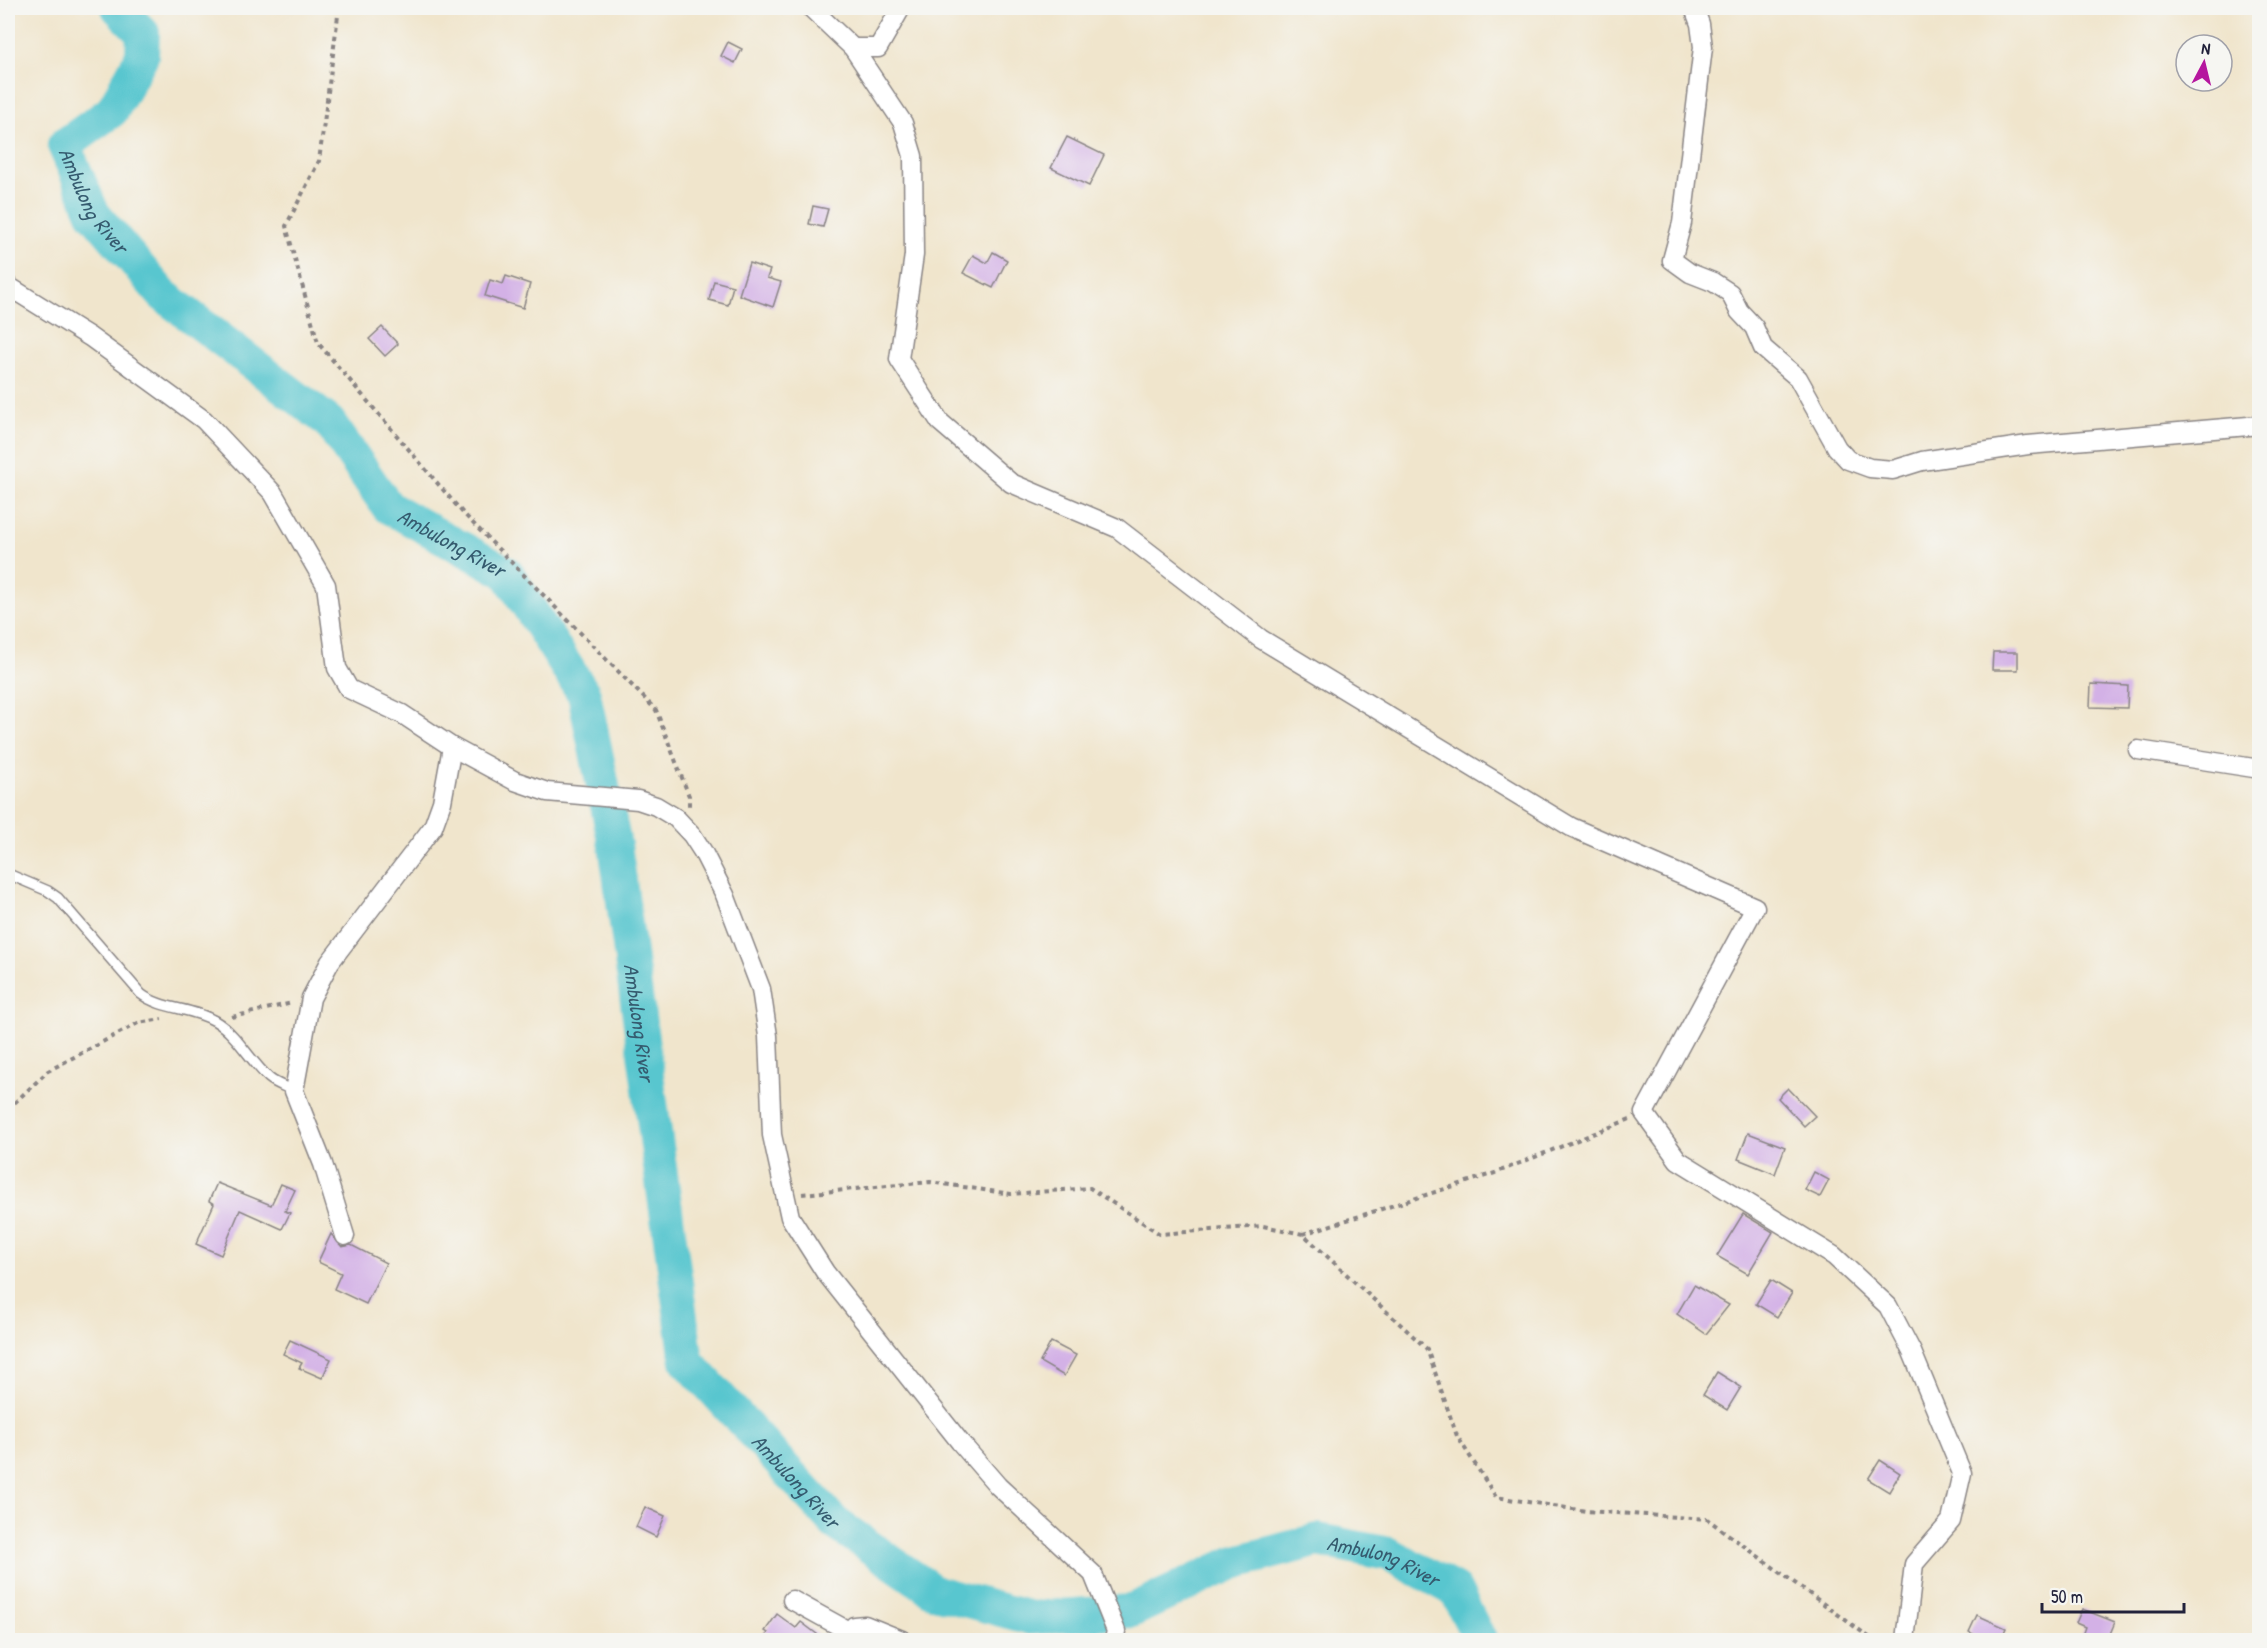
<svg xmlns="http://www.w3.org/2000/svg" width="2267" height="1648" viewBox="0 0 2267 1648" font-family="'Patrick Hand',sans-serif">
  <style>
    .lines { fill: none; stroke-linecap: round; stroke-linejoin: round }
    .river { stroke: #59c6cf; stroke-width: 34 }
    .building { fill: #d3b1e6 }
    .service-casing { stroke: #898484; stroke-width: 12 }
    .minor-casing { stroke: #898484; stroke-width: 21 }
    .path { stroke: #898484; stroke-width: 4; stroke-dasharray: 4.5 4.5; stroke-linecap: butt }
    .service { stroke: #fff; stroke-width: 9 }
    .minor { stroke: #fff; stroke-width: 18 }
    .labels { text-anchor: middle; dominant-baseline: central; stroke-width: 4.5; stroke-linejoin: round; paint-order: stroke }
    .water-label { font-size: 21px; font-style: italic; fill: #355b6f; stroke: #f6f6f2 }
  </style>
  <rect width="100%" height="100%" fill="#f6f6f2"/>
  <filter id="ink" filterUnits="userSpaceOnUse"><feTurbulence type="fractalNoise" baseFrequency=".0167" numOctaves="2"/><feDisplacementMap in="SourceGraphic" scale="12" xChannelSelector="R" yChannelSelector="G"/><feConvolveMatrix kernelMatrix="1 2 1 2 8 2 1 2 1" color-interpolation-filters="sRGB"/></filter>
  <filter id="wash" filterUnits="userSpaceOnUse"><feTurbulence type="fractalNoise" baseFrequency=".008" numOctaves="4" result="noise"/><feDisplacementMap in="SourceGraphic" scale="24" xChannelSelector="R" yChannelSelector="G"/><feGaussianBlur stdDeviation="1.35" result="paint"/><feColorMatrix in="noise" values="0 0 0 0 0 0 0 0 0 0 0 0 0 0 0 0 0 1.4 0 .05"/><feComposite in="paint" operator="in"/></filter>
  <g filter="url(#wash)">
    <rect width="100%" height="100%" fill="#f0e5cc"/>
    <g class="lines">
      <!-- river -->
      <path class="river" id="s1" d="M 118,8 L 143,33 L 142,56 L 112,111 L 64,145 L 93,213 L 163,295 L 329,422 L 388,507 L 507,573 L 584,694 L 615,845 L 687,1361 L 835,1523 L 935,1592 L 1031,1618 L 1131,1611 L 1233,1563 L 1318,1540 L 1389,1554 L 1455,1590 L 1480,1640"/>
    </g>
    <g id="blocks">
      <!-- building -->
      <g class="building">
        <path d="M 728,42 L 742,49 L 735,63 L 721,56 Z"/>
        <path d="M 1067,137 L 1104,155 L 1089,186 L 1051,168 Z"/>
        <path d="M 813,206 L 828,209 L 823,227 L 809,224 Z"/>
        <path d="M 993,252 L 1007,260 L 993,288 L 963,273 L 973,255 L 987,263 Z"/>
        <path d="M 749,263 L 770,270 L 767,278 L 781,282 L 773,307 L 739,295 Z"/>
        <path d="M 506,276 L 530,284 L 523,308 L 485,296 L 490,280 L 503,284 Z"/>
        <path d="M 714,281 L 733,286 L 728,305 L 709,300 Z"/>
        <path d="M 382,327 L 398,344 L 385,356 L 369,339 Z"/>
        <path d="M 1993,652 L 2018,652 L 2018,670 L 1992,670 Z"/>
        <path d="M 2091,684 L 2128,686 L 2127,708 L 2090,707 Z"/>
        <path d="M 1788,1088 L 1815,1116 L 1804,1126 L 1778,1098 Z"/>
        <path d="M 1748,1133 L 1785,1147 L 1775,1174 L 1738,1159 Z"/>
        <path d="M 1814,1172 L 1829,1180 L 1820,1197 L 1805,1190 Z"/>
        <path d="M 217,1183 L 271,1205 L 281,1184 L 295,1190 L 285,1211 L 290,1213 L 282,1229 L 240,1210 L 221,1255 L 196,1244 L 214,1204 L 209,1201 Z"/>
        <path d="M 1743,1214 L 1773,1232 L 1748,1274 L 1717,1256 Z"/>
        <path d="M 331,1234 L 342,1247 L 351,1245 L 386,1263 L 366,1304 L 334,1289 L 341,1273 L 318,1262 Z"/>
        <path d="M 1771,1280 L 1792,1293 L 1777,1317 L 1756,1304 Z"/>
        <path d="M 1694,1285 L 1729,1305 L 1706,1334 L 1677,1314 Z"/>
        <path d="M 290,1340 L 331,1359 L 322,1378 L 299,1368 L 302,1363 L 283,1354 Z"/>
        <path d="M 1051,1342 L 1076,1355 L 1064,1376 L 1040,1362 Z"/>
        <path d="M 1717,1372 L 1741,1387 L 1727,1410 L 1703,1395 Z"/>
        <path d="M 1880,1460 L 1900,1473 L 1889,1492 L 1868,1479 Z"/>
        <path d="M 645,1507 L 665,1516 L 656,1537 L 636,1527 Z"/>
        <path d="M 2082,1609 L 2115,1622 L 2107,1641 L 2080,1641 L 2085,1627 L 2076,1623 Z"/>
        <path d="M 777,1614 L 796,1628 L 801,1622 L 826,1641 L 761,1641 L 768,1633 L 765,1631 Z"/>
        <path d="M 1977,1615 L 2006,1628 L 2000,1641 L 1987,1641 L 1969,1632 Z"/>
      </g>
    </g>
  </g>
  <g filter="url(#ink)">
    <use href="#blocks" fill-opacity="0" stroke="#898484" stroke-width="1.5"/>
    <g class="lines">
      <defs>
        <path id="service" d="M 8,874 L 48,891 L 58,898 L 141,994 C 162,1010 192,1007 215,1021 C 237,1034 250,1061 269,1078 C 276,1084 286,1087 294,1091"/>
        <g id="minor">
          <path d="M 811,8 L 853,48 L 903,123 L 913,156 L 914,255 L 899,359 L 940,422 L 1011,483 L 1117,528 L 1261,639 L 1571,827 L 1755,907 L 1644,1113 L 1678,1160 L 1834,1256 L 1888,1306 L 1912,1352 L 1962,1473 L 1951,1521 L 1914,1564 L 1905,1640"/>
          <path d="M 1694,8 L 1700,24 L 1703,47 L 1682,223 L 1672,260 L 1690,273 L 1713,282 L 1730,293 L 1739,311 L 1754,327 L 1763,348 L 1798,378 L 1837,448 L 1848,460 L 1870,468 L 1893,470 L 1922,461 L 2028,445 L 2260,425"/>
          <path d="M 853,48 L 878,48 L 901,8"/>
          <path d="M 8,286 L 90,337 L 204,420 L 273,493 L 326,585 L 337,668 L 349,689 L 402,714 L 452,747 L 515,781 L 547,792 L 638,800 L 656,806 L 676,818 L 692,835 L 703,852 L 725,895 L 761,989 L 768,1036 L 772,1135 L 790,1217 L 825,1272 L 960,1442 L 998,1486 L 1093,1574 L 1116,1631 L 1114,1640"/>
          <path d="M 2138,750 L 2260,769"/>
          <path d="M 345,1236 L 323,1164 L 294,1091 L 311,998 L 330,962 L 433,827 L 442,802 L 452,747"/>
          <path d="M 792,1600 L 850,1632"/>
          <path d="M 846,1640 L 854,1626 L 865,1625 L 902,1640"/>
        </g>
      </defs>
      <!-- service casing -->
      <use href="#service" class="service-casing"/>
      <!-- minor casing -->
      <use href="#minor" class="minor-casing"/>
      <!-- path -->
      <g class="path">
        <path d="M 339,8 L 319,161 L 286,226 L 318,343 L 462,512 L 656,710 L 689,796 L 689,806"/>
        <path d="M 232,1017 L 292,1003"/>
        <path d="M 8,1109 L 48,1071 L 138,1023 L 162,1019"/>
        <path d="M 802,1194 L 930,1182 L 1011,1194 L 1090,1188 L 1160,1234 L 1263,1226 L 1303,1234 L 1427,1349 L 1457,1436 L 1496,1497 L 1586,1511 L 1707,1519 L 1873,1640"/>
        <path d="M 1303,1234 L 1495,1173 L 1630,1119"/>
      </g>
      <!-- service -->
      <use href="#service" class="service"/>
      <!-- minor -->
      <use href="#minor" class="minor"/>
    </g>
  </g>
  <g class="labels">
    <!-- water labels -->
    <g class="water-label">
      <text stroke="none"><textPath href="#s1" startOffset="243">Ambulong River</textPath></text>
      <text stroke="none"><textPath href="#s1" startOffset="747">Ambulong River</textPath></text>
      <text stroke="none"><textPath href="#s1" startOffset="1287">Ambulong River</textPath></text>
      <text stroke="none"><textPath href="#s1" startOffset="1791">Ambulong River</textPath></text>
      <text stroke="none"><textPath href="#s1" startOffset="2439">Ambulong River</textPath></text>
    </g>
  </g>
  <!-- margin -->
  <rect width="2267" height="1648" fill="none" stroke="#f6f6f2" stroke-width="30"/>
  <!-- north arrow -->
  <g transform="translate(2204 63) rotate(7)"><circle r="28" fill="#f6f6f2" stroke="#a1a1a9" stroke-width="1.5"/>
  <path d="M0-4.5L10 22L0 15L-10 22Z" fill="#b5179e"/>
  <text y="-9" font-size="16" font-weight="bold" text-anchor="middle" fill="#22223b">N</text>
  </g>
  <!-- scale -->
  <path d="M2042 1603v9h142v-9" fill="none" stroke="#22223b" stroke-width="3"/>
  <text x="2051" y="1603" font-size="18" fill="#22223b" stroke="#f6f6f2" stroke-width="4.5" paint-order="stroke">50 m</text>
</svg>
